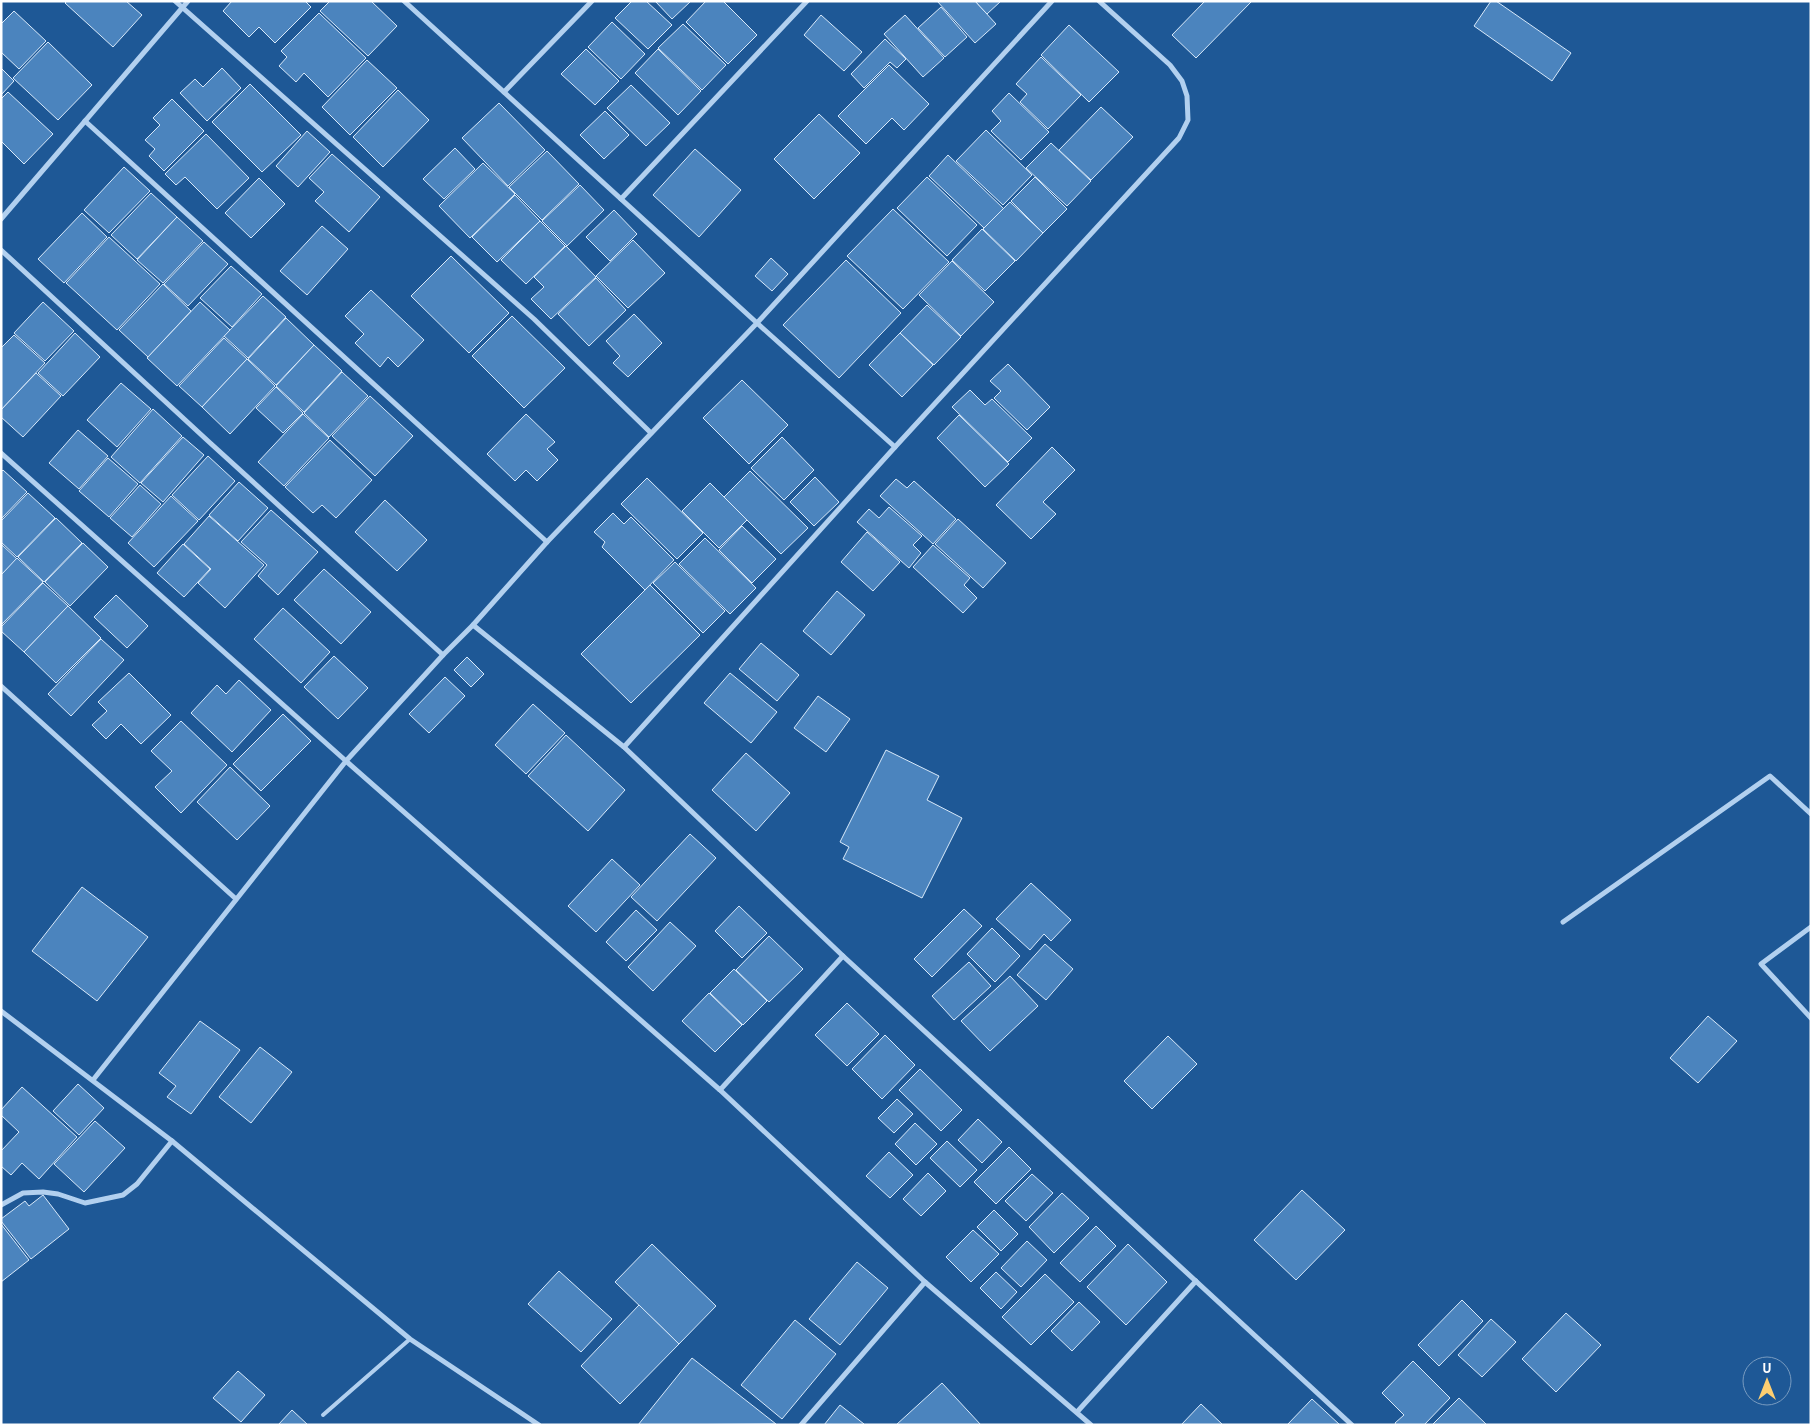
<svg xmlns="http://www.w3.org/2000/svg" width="1812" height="1426" viewBox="0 0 1812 1426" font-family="'Alegreya Sans',sans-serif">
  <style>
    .building { fill: #4b84be; stroke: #d8e9fa }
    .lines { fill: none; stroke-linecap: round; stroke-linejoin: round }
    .service { stroke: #b2d0ef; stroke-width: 4 }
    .minor { stroke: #b2d0ef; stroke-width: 5 }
  </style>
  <rect width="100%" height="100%" fill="#1e5896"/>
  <!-- building -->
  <g class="building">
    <path d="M 67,1 L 126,1 L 142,15 L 113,47 L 65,3 Z"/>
    <path d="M 232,1 L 305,1 L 311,7 L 275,43 L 259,27 L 249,37 L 223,11 Z"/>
    <path d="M 330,1 L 371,1 L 397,26 L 368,56 L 320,11 Z"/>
    <path d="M 632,1 L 646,1 L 672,25 L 648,49 L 615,18 Z"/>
    <path d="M 655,1 L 691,1 L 672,19 Z"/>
    <path d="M 706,1 L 723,1 L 757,35 L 728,64 L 686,22 Z"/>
    <path d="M 937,1 L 975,1 L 996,24 L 975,43 Z"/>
    <path d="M 975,1 L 1001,1 L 987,14 Z"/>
    <path d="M 1205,1 L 1252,1 L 1196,58 L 1172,35 Z"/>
    <path d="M 1491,1 L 1496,1 L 1571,53 L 1552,81 L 1474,26 Z"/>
    <path d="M 941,7 L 967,37 L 945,57 L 918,28 Z"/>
    <path d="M 14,11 L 46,41 L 19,69 L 1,52 L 1,24 Z"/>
    <path d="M 319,13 L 366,58 L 328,97 L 304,73 L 296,82 L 279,66 L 287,57 L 281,51 Z"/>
    <path d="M 821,15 L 862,52 L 844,71 L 804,35 Z"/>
    <path d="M 905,15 L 944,58 L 923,77 L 884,34 Z"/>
    <path d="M 612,22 L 645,54 L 621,79 L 588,47 Z"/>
    <path d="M 683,24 L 726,65 L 702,90 L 658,48 Z"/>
    <path d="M 1069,25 L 1119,72 L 1089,102 L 1041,55 Z"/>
    <path d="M 885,39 L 906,59 L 897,68 L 890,62 L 864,88 L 851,74 Z"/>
    <path d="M 48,42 L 92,85 L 58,120 L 13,78 Z"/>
    <path d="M 586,49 L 619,81 L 595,105 L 561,74 Z"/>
    <path d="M 658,49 L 701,91 L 678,115 L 635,73 Z"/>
    <path d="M 1041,57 L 1081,95 L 1048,129 L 1020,102 L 1027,94 L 1016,84 Z"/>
    <path d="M 367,60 L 397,88 L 350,135 L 322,107 Z"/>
    <path d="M 889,65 L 929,104 L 904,130 L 892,118 L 866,144 L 838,116 Z"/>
    <path d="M 1,68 L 14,81 L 1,95 Z"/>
    <path d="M 222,68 L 241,88 L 207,121 L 180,93 L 195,79 L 203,87 Z"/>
    <path d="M 250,84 L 301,135 L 262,172 L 212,122 Z"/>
    <path d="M 631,85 L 670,123 L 646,146 L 607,108 Z"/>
    <path d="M 398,90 L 429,120 L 383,167 L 353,137 Z"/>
    <path d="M 8,92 L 53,134 L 24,164 L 1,141 L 1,99 Z"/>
    <path d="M 1009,93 L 1049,132 L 1021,160 L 991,131 L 1001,121 L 992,111 Z"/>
    <path d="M 172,99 L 204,131 L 164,171 L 149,156 L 155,149 L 145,140 L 160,125 L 153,118 Z"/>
    <path d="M 499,103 L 545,150 L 508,186 L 462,138 Z"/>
    <path d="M 1101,107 L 1133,137 L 1091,180 L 1059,150 Z"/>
    <path d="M 605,111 L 629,135 L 604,159 L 580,135 Z"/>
    <path d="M 819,114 L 860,153 L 814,199 L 774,159 Z"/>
    <path d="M 986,130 L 1032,175 L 1003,205 L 956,161 Z"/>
    <path d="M 307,131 L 330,152 L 298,187 L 276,166 Z"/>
    <path d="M 206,134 L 249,178 L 217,209 L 185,177 L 176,185 L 165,174 Z"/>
    <path d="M 1051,143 L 1091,181 L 1067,206 L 1026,168 Z"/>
    <path d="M 455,148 L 475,169 L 444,199 L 423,179 Z"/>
    <path d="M 695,149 L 741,190 L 699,237 L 653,195 Z"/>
    <path d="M 547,151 L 579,184 L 542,220 L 509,187 Z"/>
    <path d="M 332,154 L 380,197 L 349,232 L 315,201 L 324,192 L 309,178 Z"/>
    <path d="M 948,155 L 1004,209 L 984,228 L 929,176 Z"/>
    <path d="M 483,163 L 515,194 L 470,238 L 439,206 Z"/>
    <path d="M 124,167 L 150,191 L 109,233 L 84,210 Z"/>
    <path d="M 927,177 L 977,225 L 947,256 L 897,208 Z"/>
    <path d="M 1035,177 L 1067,209 L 1043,233 L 1011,201 Z"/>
    <path d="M 259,178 L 285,204 L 251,238 L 225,213 Z"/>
    <path d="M 580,185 L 604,210 L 567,246 L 542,221 Z"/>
    <path d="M 151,193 L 177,217 L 137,259 L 111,235 Z"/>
    <path d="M 515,195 L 540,221 L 497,262 L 472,237 Z"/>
    <path d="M 1010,202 L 1043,233 L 1016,261 L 983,229 Z"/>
    <path d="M 893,209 L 949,262 L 903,309 L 847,256 Z"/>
    <path d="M 614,210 L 637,234 L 610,261 L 586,237 Z"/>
    <path d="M 82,213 L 107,237 L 64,283 L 38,259 Z"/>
    <path d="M 177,217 L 203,241 L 163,283 L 137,260 Z"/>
    <path d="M 540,221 L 565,246 L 526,284 L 501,260 Z"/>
    <path d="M 322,226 L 348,249 L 307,295 L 280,271 Z"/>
    <path d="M 982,229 L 1015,261 L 985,291 L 952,260 Z"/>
    <path d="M 109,237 L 160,284 L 117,330 L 66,283 Z"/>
    <path d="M 633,240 L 665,273 L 628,308 L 596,276 Z"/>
    <path d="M 204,242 L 228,264 L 188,306 L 164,284 Z"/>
    <path d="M 566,246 L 596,277 L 551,319 L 531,299 L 544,287 L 534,277 Z"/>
    <path d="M 451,256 L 509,313 L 469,353 L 411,296 Z"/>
    <path d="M 771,258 L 788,274 L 772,291 L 755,276 Z"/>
    <path d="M 846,260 L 901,313 L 839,378 L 783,325 Z"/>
    <path d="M 952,261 L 994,302 L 961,336 L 919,295 Z"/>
    <path d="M 231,266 L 262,294 L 232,327 L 200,298 Z"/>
    <path d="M 596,278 L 626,310 L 589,346 L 558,314 Z"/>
    <path d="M 163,284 L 191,311 L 148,357 L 119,330 Z"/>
    <path d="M 371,290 L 424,340 L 398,367 L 388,357 L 380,367 L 355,343 L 364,334 L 345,316 Z"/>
    <path d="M 263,296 L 286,317 L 248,358 L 224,336 Z"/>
    <path d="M 43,302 L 74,331 L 45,361 L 14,333 Z"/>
    <path d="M 200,302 L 230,330 L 177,386 L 147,358 Z"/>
    <path d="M 927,305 L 961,337 L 934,365 L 900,333 Z"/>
    <path d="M 634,314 L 662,343 L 628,377 L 613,363 L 620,356 L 606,341 Z"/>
    <path d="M 512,316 L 565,368 L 524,408 L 472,356 Z"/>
    <path d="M 286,318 L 314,345 L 276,385 L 248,359 Z"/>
    <path d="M 75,333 L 100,357 L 63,396 L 38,373 Z"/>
    <path d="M 900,333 L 933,365 L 902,397 L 869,365 Z"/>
    <path d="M 14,335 L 45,363 L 1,410 L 1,348 Z"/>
    <path d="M 224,338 L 247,359 L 202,407 L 179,386 Z"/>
    <path d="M 314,345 L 342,371 L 304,412 L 276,386 Z"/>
    <path d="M 247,359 L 275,386 L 230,434 L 202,407 Z"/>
    <path d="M 1008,364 L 1050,407 L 1027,430 L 994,398 L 1001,391 L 990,381 Z"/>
    <path d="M 342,372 L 368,396 L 329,437 L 304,413 Z"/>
    <path d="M 36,373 L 61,396 L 23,437 L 1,417 L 1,410 Z"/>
    <path d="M 742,380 L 788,425 L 749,464 L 703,418 Z"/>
    <path d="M 121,383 L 151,409 L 117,447 L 87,420 Z"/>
    <path d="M 276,387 L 303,413 L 283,433 L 256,408 Z"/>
    <path d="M 970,390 L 985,405 L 992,399 L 1032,438 L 1008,462 L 952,407 Z"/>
    <path d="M 370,396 L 413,436 L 375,476 L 332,436 Z"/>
    <path d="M 153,409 L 182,436 L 140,483 L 111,457 Z"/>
    <path d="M 303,414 L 329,438 L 284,486 L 258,462 Z"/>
    <path d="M 526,414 L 555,442 L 547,449 L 558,460 L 537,481 L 526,470 L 515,481 L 487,454 Z"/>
    <path d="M 959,415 L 1009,464 L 985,487 L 937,438 Z"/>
    <path d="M 78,430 L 108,456 L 79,489 L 49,463 Z"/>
    <path d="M 183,437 L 204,455 L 163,502 L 141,483 Z"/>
    <path d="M 782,437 L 814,470 L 784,500 L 751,468 Z"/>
    <path d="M 330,440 L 372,480 L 336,518 L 322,505 L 313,513 L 285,487 Z"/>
    <path d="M 1052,447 L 1075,470 L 1043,502 L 1056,514 L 1031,539 L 996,505 Z"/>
    <path d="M 208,456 L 235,481 L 199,520 L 172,495 Z"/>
    <path d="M 108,458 L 138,484 L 109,517 L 79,491 Z"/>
    <path d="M 3,470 L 27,492 L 1,519 L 1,472 Z"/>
    <path d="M 750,471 L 808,528 L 781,554 L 724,497 Z"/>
    <path d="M 815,477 L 839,502 L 814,526 L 790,502 Z"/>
    <path d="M 647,478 L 703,533 L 677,559 L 621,504 Z"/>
    <path d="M 896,479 L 907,488 L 914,481 L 956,519 L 933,544 L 880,496 Z"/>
    <path d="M 239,482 L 268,508 L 238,541 L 209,515 Z"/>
    <path d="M 710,483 L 747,520 L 719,548 L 682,511 Z"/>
    <path d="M 140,485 L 161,504 L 132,537 L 110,518 Z"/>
    <path d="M 28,493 L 55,518 L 17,557 L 1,542 L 1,521 Z"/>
    <path d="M 171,496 L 198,521 L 154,567 L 128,543 Z"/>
    <path d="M 385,500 L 427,540 L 397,571 L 355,532 Z"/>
    <path d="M 889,507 L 922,536 L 913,545 L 921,553 L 909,568 L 857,522 L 869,509 L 879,518 Z"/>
    <path d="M 271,510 L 318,552 L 278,595 L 258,576 L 267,565 L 241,542 Z"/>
    <path d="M 613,513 L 624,524 L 631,517 L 674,560 L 645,590 L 602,547 L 605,542 L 594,532 Z"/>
    <path d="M 209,516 L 264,565 L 225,608 L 198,583 L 211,569 L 184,544 Z"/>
    <path d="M 56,518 L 82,543 L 44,582 L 18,557 Z"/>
    <path d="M 958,519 L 1006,563 L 983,588 L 935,544 Z"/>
    <path d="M 742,526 L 776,559 L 752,583 L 719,550 Z"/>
    <path d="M 867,532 L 900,562 L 873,591 L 841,562 Z"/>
    <path d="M 705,538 L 756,588 L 730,614 L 679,564 Z"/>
    <path d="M 83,543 L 108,567 L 70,606 L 45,582 Z"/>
    <path d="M 1,544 L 17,559 L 1,575 Z"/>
    <path d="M 183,544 L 210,569 L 184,597 L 157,573 Z"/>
    <path d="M 933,545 L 970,578 L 964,585 L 977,598 L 963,613 L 913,567 Z"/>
    <path d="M 17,558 L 43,582 L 1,625 L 1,575 Z"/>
    <path d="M 675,562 L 725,611 L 703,633 L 653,583 Z"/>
    <path d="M 324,569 L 371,612 L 341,644 L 294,600 Z"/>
    <path d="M 43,583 L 68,606 L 24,652 L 1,631 L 1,627 Z"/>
    <path d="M 650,585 L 700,635 L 631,703 L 581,654 Z"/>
    <path d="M 837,591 L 865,615 L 831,655 L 803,631 Z"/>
    <path d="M 116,595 L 148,626 L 127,648 L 94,617 Z"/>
    <path d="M 68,606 L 101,638 L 56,683 L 24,652 Z"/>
    <path d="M 283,608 L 330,652 L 301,683 L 254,639 Z"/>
    <path d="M 101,639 L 124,660 L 71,716 L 48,694 Z"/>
    <path d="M 761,643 L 799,675 L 777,701 L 739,669 Z"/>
    <path d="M 334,656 L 368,688 L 338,719 L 304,687 Z"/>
    <path d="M 467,657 L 484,674 L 471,687 L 454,670 Z"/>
    <path d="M 129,673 L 171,715 L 141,744 L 121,724 L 106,739 L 92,725 L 107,711 L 98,702 Z"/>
    <path d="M 730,673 L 777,712 L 751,743 L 704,703 Z"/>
    <path d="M 445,677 L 465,696 L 429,733 L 409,714 Z"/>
    <path d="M 239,680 L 271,710 L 232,752 L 191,713 L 217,685 L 226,694 Z"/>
    <path d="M 818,696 L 850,719 L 826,752 L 794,728 Z"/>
    <path d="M 533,704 L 565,733 L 526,774 L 495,745 Z"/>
    <path d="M 283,714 L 311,741 L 261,791 L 233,764 Z"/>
    <path d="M 181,721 L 227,765 L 181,813 L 155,787 L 172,771 L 151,751 Z"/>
    <path d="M 566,735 L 625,790 L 588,831 L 528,776 Z"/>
    <path d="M 886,750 L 939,776 L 927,800 L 962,818 L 922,898 L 843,859 L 849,847 L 840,842 Z"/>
    <path d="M 746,753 L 790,793 L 756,831 L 712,790 Z"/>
    <path d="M 230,767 L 270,806 L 237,840 L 197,802 Z"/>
    <path d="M 690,834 L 716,858 L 657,921 L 631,897 Z"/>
    <path d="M 612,859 L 640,885 L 596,932 L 568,906 Z"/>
    <path d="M 1031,883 L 1071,920 L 1051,941 L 1044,934 L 1030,950 L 996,919 Z"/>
    <path d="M 82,887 L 148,937 L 97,1001 L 32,951 Z"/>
    <path d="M 739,906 L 767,933 L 742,958 L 715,931 Z"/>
    <path d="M 964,909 L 982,926 L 932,977 L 914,959 Z"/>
    <path d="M 636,910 L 657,930 L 626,961 L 606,942 Z"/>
    <path d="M 670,922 L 696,946 L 653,991 L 628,967 Z"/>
    <path d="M 992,928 L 1020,956 L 995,982 L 967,954 Z"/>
    <path d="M 769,936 L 803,969 L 769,1002 L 736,970 Z"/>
    <path d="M 1045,944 L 1073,969 L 1046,1000 L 1017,975 Z"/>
    <path d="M 969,962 L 991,986 L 954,1020 L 932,996 Z"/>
    <path d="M 734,969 L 767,1001 L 743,1025 L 710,993 Z"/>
    <path d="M 1010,976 L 1038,1006 L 990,1051 L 961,1021 Z"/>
    <path d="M 709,993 L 742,1025 L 715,1052 L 682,1021 Z"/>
    <path d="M 847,1003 L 879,1034 L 847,1066 L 815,1035 Z"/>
    <path d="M 1708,1016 L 1737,1041 L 1698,1083 L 1670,1058 Z"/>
    <path d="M 200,1021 L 240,1050 L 191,1114 L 167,1097 L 176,1086 L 159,1073 Z"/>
    <path d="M 885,1035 L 915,1065 L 882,1099 L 852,1069 Z"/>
    <path d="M 1168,1036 L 1197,1064 L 1152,1109 L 1124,1081 Z"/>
    <path d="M 260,1047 L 292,1072 L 251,1123 L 219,1097 Z"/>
    <path d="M 920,1069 L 962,1110 L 941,1131 L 899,1090 Z"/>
    <path d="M 78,1084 L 104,1108 L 79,1135 L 53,1111 Z"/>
    <path d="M 22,1087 L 77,1137 L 39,1179 L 22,1163 L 11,1175 L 1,1166 L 1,1151 L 19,1132 L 1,1115 L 1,1110 Z"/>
    <path d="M 897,1099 L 913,1114 L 894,1133 L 878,1118 Z"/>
    <path d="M 978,1119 L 1002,1142 L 982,1163 L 958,1140 Z"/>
    <path d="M 95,1121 L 125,1148 L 84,1192 L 54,1164 Z"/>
    <path d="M 915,1123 L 937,1144 L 916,1165 L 895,1144 Z"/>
    <path d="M 947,1141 L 977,1170 L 960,1187 L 930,1158 Z"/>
    <path d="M 1009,1147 L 1031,1169 L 996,1204 L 974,1182 Z"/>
    <path d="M 889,1152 L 913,1175 L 890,1198 L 866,1176 Z"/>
    <path d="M 928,1173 L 946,1191 L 921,1216 L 903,1199 Z"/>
    <path d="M 1032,1174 L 1053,1193 L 1026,1221 L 1005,1201 Z"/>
    <path d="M 1302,1190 L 1345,1230 L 1296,1280 L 1254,1240 Z"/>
    <path d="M 1062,1193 L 1089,1218 L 1054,1253 L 1029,1227 Z"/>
    <path d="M 43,1195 L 69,1229 L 31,1259 L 1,1221 L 1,1219 L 25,1201 L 29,1206 Z"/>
    <path d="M 994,1210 L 1018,1234 L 1001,1251 L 977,1227 Z"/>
    <path d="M 1,1224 L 29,1260 L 1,1282 Z"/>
    <path d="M 1096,1226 L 1116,1246 L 1080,1282 L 1060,1263 Z"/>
    <path d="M 973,1230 L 999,1254 L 971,1282 L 946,1257 Z"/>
    <path d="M 1027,1241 L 1047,1260 L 1021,1287 L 1001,1268 Z"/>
    <path d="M 652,1244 L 716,1306 L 679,1344 L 615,1282 Z"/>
    <path d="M 1128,1244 L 1167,1282 L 1126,1325 L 1087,1287 Z"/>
    <path d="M 857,1262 L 888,1288 L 840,1345 L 809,1319 Z"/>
    <path d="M 559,1271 L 612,1319 L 581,1352 L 528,1304 Z"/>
    <path d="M 996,1272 L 1017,1292 L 1001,1309 L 980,1288 Z"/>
    <path d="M 1045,1274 L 1074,1302 L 1031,1345 L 1002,1317 Z"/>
    <path d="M 1462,1300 L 1483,1321 L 1439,1366 L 1418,1345 Z"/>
    <path d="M 1079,1302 L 1100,1322 L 1072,1351 L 1051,1331 Z"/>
    <path d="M 639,1305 L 679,1344 L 620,1404 L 581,1366 Z"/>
    <path d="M 1566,1313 L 1601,1345 L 1556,1392 L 1522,1359 Z"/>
    <path d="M 1491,1319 L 1516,1342 L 1482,1377 L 1458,1355 Z"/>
    <path d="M 795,1320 L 836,1354 L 782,1419 L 741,1385 Z"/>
    <path d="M 692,1358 L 776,1424 L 638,1425 Z"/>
    <path d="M 1413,1361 L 1450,1398 L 1424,1425 L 1396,1425 L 1395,1423 L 1404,1415 L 1382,1393 Z"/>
    <path d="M 238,1371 L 265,1395 L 241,1422 L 213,1398 Z"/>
    <path d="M 942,1383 L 981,1425 L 896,1425 Z"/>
    <path d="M 1459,1398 L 1487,1425 L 1432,1425 Z"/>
    <path d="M 1312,1399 L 1340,1425 L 1287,1425 Z"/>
    <path d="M 1201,1404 L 1223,1425 L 1181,1425 Z"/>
    <path d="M 840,1405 L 864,1424 L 864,1425 L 824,1425 Z"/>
    <path d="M 292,1410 L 308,1425 L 278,1425 Z"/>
  </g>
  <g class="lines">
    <!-- service -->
    <path class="service" d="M 323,1415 L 410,1339"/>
    <!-- minor -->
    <g class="minor">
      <path d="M 175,1 L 534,319 L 651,433"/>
      <path d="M 404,1 L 757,323 L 547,542 L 473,625 L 443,655 L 346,761 L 720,1090 L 925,1282 L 1091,1425"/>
      <path d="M 504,92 L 592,1"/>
      <path d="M 85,121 L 547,542"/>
      <path d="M 621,199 L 807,1"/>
      <path d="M 1,219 L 188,1"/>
      <path d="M 1,250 L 208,441 L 443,655"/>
      <path d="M 895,447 L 1179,138 L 1188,120 L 1187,96 L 1182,81 L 1170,65 L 1099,1"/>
      <path d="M 1,453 L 346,761 L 93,1080"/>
      <path d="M 473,625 L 624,747 L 843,956 L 1352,1425"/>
      <path d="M 1,686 L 236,899"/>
      <path d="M 624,747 L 895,447 L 757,323 L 1052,1"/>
      <path d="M 1563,922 L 1770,776 L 1811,814"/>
      <path d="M 1811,927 L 1761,964 L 1811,1018"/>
      <path d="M 1,1011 L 172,1141 L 410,1339 L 539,1425"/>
      <path d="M 720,1090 L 843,956"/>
      <path d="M 1,1205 L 23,1193 L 43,1192 L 58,1194 L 85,1203 L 123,1195 L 137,1184 L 172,1141"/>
      <path d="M 1077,1412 L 1196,1281"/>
      <path d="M 801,1425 L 925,1282"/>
    </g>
  </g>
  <!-- border -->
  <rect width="1812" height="1426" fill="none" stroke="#ffffff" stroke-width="5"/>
  <!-- north arrow -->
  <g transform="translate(1767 1381)"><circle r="24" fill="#1e5896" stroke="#789bc0"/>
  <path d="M0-4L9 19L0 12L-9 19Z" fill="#fdce71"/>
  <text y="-8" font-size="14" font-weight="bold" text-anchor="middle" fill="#ffffff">U</text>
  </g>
</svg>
